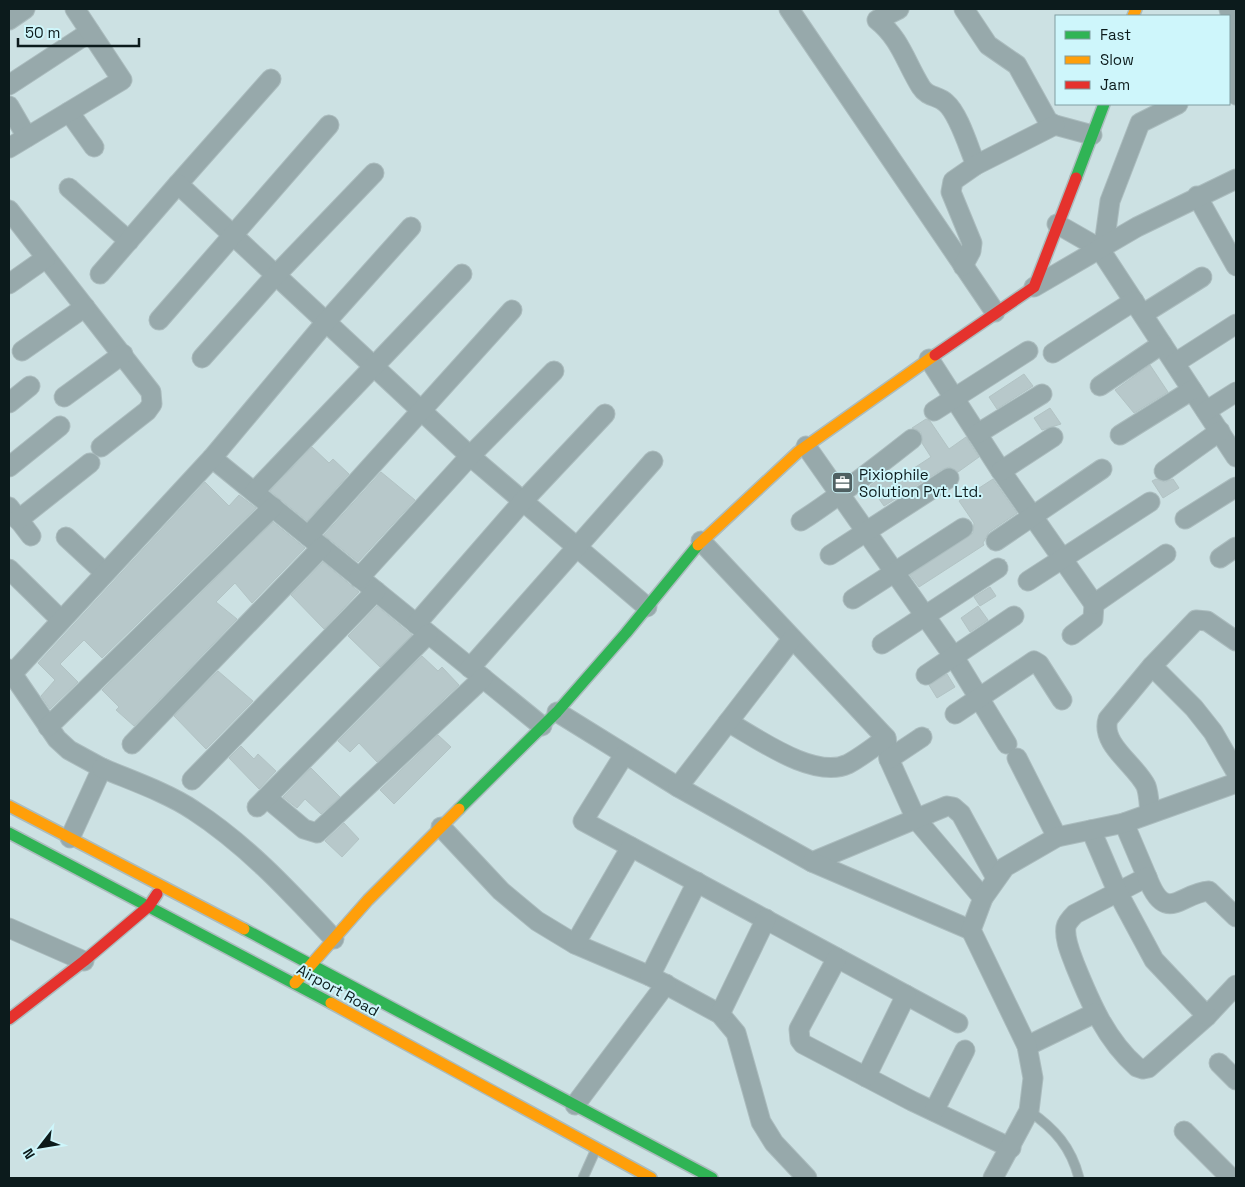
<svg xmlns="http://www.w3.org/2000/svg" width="1245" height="1187" viewBox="0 0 1245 1187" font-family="'Space Grotesk',sans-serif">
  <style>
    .building { fill: #b7c8ca; stroke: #b2c3c4 }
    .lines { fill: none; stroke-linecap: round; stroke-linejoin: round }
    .lane-casing { stroke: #abbcbe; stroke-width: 11 }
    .street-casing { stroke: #abbcbe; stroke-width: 21 }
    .fast-casing { stroke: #abbcbe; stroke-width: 14 }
    .slow-casing { stroke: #abbcbe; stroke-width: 14 }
    .jam-casing { stroke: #abbcbe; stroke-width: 14 }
    .lane { stroke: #97a9ab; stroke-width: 9 }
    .street { stroke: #97a9ab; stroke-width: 19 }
    .fast { stroke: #30b455; stroke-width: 11 }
    .slow { stroke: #ff9f0a; stroke-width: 11 }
    .jam { stroke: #e5322d; stroke-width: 11 }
    .labels { text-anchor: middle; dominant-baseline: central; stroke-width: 4; stroke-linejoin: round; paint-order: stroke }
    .poi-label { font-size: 15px; fill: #0c1b1c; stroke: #cef6fb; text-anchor: start }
    .street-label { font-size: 15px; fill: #0c1b1c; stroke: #cef6fb }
  </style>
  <rect width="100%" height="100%" fill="#cce1e3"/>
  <!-- building -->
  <g class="building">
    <path d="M 1150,365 L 1168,392 L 1134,413 L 1115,390 Z"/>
    <path d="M 1024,374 L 1033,386 L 997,409 L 989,397 Z"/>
    <path d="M 1050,408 L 1061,424 L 1042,430 L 1034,418 Z"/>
    <path d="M 926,419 L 930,421 L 949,449 L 966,437 L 979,457 L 958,472 L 949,467 L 943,469 L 884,506 L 870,486 L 885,474 L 891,483 L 931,457 L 922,443 L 921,432 L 912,428 Z"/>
    <path d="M 312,447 L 329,463 L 333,459 L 349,474 L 307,521 L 270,491 Z"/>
    <path d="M 381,472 L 415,500 L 358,562 L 324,535 Z"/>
    <path d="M 993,479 L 1017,513 L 989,532 L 983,543 L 984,545 L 919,587 L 910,575 L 973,533 L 974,523 L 959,501 Z"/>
    <path d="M 1156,479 L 1165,482 L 1173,479 L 1179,488 L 1163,498 L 1152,481 Z"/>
    <path d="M 205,482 L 229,506 L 239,495 L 256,508 L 102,658 L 84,640 L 60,664 L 78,682 L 50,709 L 41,696 L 55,680 L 38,663 Z"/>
    <path d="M 273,522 L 305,548 L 252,603 L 235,583 L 216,602 L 237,619 L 134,726 L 116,710 L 119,707 L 102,690 Z"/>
    <path d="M 323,562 L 359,592 L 324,629 L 291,595 Z"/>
    <path d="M 990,587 L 996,596 L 980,606 L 974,597 Z"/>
    <path d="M 377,606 L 412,635 L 380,667 L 348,636 Z"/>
    <path d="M 978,606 L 988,620 L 970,632 L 961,618 Z"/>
    <path d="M 422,656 L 438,671 L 442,667 L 459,685 L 377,762 L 359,743 L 350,752 L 338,741 Z"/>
    <path d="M 218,671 L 253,701 L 206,749 L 174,716 Z"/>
    <path d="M 947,674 L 955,687 L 937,698 L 929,685 Z"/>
    <path d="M 438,735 L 451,747 L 394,804 L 380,790 Z"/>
    <path d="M 241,746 L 254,759 L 258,754 L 276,771 L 259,789 L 229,758 Z"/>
    <path d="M 311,768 L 340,797 L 321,814 L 305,799 L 297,808 L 283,797 Z"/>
    <path d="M 344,823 L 359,839 L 342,857 L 325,841 Z"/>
  </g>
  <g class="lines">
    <defs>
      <g id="lane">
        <path d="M 1029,1111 C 1055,1129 1071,1147 1079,1178"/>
        <path d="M 583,1178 L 596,1149"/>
      </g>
      <g id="street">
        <path d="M 789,9 L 995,312"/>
        <path d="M 899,9 L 877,20 C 900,38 906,63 921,87 C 928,98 938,95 946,103 C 959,114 969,149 976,165"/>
        <path d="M 964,9 L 988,45 L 1017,65 L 1048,121 L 1055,125 L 1092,135"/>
        <path d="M 1229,9 L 1235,33"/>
        <path d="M 9,20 L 25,9"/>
        <path d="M 1229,35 L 1235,33 L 1235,60 L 1229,76"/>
        <path d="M 1229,83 L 1236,95"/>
        <path d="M 9,85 L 90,32"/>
        <path d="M 9,106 L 27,137"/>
        <path d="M 69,112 L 94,147"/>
        <path d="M 9,148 L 122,80 L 75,9"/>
        <path d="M 178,184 L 271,79"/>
        <path d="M 69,188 L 129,241"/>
        <path d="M 1197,196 L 1236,266"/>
        <path d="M 9,210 L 151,392 L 152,404 L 147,411 L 101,447"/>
        <path d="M 1057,224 L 1099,248 L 1236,457"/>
        <path d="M 1104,245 L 1110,201 L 1140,123 L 1178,104"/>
        <path d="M 963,266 L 971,251 L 972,243 L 951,192 L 953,181 L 976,165 L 1055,125"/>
        <path d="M 100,274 L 178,184 L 470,456 L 647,607"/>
        <path d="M 9,284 L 46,258"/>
        <path d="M 1034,287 L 1137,227 L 1236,179"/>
        <path d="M 1143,314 L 1202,277"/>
        <path d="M 159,320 L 329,125"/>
        <path d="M 22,351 L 85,307"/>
        <path d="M 1053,353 L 1134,301"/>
        <path d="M 202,358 L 275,276 L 374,173"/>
        <path d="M 929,359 L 1001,471 L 1094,604 L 1093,619 L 1072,635"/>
        <path d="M 1175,363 L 1236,324"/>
        <path d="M 1100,386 L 1162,344"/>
        <path d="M 64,397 L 123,354"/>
        <path d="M 9,403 L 30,386"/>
        <path d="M 934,411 L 1028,351"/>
        <path d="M 1206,411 L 1236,392"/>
        <path d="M 977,434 L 1042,394"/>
        <path d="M 1120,435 L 1192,390"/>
        <path d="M 806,446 L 954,657 L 1007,744"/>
        <path d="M 212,458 L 542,726"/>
        <path d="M 9,467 L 60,426"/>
        <path d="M 1001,471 L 1053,437"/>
        <path d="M 1164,471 L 1220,431"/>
        <path d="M 254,492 L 462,274"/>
        <path d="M 9,507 L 31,536"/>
        <path d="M 1185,519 L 1236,487"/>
        <path d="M 18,520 L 90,463"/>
        <path d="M 801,521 C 840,496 876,467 912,439"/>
        <path d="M 308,536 L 512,310"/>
        <path d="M 66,537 L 105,573"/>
        <path d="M 701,541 L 886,738 L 889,759 L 916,819 L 983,898"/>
        <path d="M 996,541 L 1102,469"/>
        <path d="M 830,555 L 949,478"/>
        <path d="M 1220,558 L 1236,547"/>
        <path d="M 9,569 L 61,620"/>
        <path d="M 359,578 L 470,456 L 554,371"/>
        <path d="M 1028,581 L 1150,502"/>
        <path d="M 853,599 L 963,528"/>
        <path d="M 1094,604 L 1166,554"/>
        <path d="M 416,624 L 523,501 L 605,414"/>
        <path d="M 1236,641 L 1207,621 L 1196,620 L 1152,666 L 1194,708 L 1213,732 L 1236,772"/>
        <path d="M 882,644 L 998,568"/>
        <path d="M 470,668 L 653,461"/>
        <path d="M 9,669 L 57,739 L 69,750 L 102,768 L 70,838"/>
        <path d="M 12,674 L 212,458 L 325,323 L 411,227"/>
        <path d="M 926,675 L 1014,616"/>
        <path d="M 557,712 L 678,787 L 812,862 L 947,806 L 953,807 L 961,814 L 996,878"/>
        <path d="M 955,714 L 1034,661 L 1039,664 L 1062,700"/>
        <path d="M 728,722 C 757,738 814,780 848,764 C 861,757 874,747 886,738"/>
        <path d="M 48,727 L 273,507"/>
        <path d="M 132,744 L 322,547"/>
        <path d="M 624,755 L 583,821 L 958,1023"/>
        <path d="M 1017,758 L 1057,837"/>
        <path d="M 889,759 L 922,737"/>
        <path d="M 102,768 C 130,780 168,793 193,810 C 247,845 290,892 334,939"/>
        <path d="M 192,780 L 376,591"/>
        <path d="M 678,787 L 792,639"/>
        <path d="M 267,798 L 304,829 L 317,833 L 483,678"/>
        <path d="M 257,807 L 428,634"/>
        <path d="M 1150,813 C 1149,804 1149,794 1146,786 C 1136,765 1100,744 1108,719 L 1152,666"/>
        <path d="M 1124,823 L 1147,877 L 1075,914 C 1071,918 1067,922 1066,927 C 1064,939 1071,954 1075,965 C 1090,1002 1106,1040 1137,1067 L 1143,1069 L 1148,1068 L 1207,1016 L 1236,985"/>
        <path d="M 441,827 L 501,891 L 537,921 L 575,944 L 650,976 L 720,1014 L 736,1033 L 761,1122 L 774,1143 L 807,1178"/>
        <path d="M 1091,830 L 1118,893 L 1154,960 L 1207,1016"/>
        <path d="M 812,862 L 971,930"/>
        <path d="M 1147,877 C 1166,926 1180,893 1209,891 L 1236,917"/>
        <path d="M 9,928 L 84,961"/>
        <path d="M 575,944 L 631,847"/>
        <path d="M 837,958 L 799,1029 L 800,1040 L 803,1044 L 912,1101 L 1011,1148"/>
        <path d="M 650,976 L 697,882"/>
        <path d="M 720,1014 L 766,919"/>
        <path d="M 1027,1046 L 1095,1013"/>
        <path d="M 1219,1063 L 1236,1080"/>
        <path d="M 866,1077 L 906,995"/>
        <path d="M 575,1105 L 666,984"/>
        <path d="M 934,1111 L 965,1050"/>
        <path d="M 1184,1131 L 1231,1178"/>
        <path d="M 993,1178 L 1029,1111 L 1033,1078 L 1027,1046 L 971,930 L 983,898 L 1005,867 L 1057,837 L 1124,823 L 1236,783"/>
      </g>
      <g id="fast">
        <path d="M 1076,178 L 1104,104"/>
        <path d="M 459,809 L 557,712 L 626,633 L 698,545"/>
        <path d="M 9,833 L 331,1003"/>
        <path d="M 244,929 L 712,1178"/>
      </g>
      <g id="slow">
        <path d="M 1133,16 L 1136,9"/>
        <path d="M 698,545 L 798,452 L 935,355"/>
        <path d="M 9,806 L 244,929"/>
        <path d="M 295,983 L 368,900 L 459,809"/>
        <path d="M 331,1003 L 651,1178"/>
      </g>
      <g id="jam">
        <path d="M 935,355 L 1034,287 L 1076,178"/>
        <path d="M 9,1019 L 84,961 L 149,906 L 157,894"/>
      </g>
    </defs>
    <!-- lane casing -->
    <use href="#lane" class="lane-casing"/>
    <!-- street casing -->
    <use href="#street" class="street-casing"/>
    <!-- fast casing -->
    <use href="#fast" class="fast-casing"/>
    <!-- slow casing -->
    <use href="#slow" class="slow-casing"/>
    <!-- jam casing -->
    <use href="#jam" class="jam-casing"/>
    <!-- lane -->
    <use href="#lane" class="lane"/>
    <!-- street -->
    <use href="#street" class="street"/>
    <!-- fast -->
    <use href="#fast" class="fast"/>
    <!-- slow -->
    <use href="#slow" class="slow"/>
    <!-- jam -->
    <use href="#jam" class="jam"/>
  </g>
  <!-- icons -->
  <defs>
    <symbol id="office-square" viewBox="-11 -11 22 22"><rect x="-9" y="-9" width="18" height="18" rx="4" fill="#4f6062" stroke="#cef6fb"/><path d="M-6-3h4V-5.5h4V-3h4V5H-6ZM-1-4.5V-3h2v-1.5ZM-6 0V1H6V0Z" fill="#fff"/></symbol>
  </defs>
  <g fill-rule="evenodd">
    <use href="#office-square" x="830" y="470" width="25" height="25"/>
  </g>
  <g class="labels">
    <!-- poi labels -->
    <g class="poi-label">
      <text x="859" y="474">Pixiophile<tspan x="859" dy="17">Solution Pvt. Ltd.</tspan></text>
    </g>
    <!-- street labels -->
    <g class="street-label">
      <text transform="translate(338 990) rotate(29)">Airport Road</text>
    </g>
  </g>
  <!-- border -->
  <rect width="1245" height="1187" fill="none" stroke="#0c1b1c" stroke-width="20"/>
  <!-- legend -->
  <rect x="1055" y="15" width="175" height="90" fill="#cef6fb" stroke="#809ea2"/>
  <rect x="1065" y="31" width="25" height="8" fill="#30b455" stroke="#809ea2"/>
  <text x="1100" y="40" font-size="15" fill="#0c1b1c">Fast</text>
  <rect x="1065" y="56" width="25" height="8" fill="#ff9f0a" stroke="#809ea2"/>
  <text x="1100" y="65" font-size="15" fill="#0c1b1c">Slow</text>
  <rect x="1065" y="81" width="25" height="8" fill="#e5322d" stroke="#809ea2"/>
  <text x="1100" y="90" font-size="15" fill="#0c1b1c">Jam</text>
  <!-- north arrow -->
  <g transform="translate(40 1147) rotate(239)" stroke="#cef6fb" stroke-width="4" paint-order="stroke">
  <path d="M0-4L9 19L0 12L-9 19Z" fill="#0c1b1c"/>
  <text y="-8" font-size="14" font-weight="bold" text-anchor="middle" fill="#0c1b1c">N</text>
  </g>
  <!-- scale -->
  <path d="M18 38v8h121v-8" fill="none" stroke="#0c1b1c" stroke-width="2.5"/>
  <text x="25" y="38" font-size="15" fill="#0c1b1c" stroke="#cef6fb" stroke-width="4" paint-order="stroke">50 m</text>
</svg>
